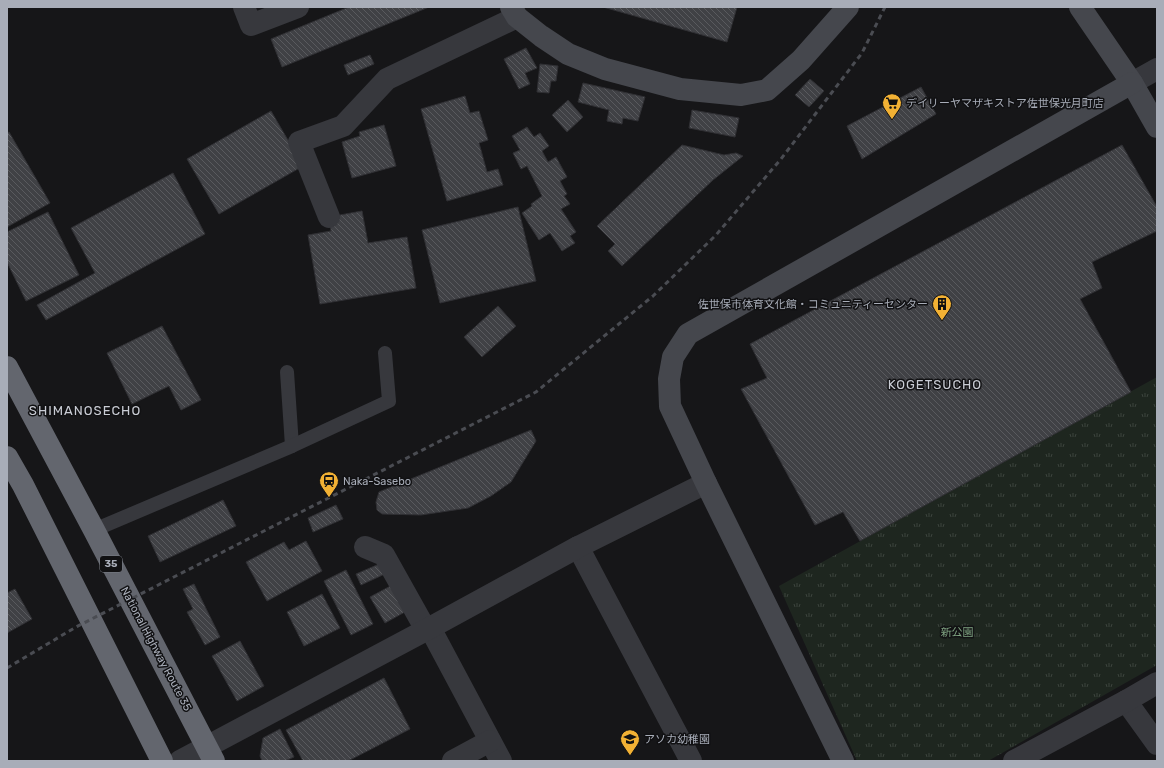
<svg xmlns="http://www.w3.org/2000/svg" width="1164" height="768" viewBox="0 0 1164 768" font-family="Rubik,'Noto Sans JP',sans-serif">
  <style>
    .grass { fill: url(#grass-tufts) }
    .building { fill: url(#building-back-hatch); stroke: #303034 }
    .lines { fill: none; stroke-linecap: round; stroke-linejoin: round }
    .lane { stroke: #37383d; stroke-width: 14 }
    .street { stroke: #37383d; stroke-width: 22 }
    .secondary { stroke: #45474d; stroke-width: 22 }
    .highway { stroke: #63666e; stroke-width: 22 }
    .rail { stroke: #4a4c52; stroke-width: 3; stroke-dasharray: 5 4; stroke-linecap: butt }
    .labels { text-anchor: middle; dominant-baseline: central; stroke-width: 3; stroke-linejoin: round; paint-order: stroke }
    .shield { fill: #111113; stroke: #7b7e86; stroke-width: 1 }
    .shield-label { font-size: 10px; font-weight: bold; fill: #a8adb8 }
    .poi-label { font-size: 11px; fill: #a8adb8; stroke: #111113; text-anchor: start }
    .park-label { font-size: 11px; fill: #7fa381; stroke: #111113 }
    .street-label { font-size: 11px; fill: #a8adb8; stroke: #111113 }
    .quarter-label { font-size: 13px; letter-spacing: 1px; fill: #c9ccd4; stroke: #111113 }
  </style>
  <defs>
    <pattern id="grass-tufts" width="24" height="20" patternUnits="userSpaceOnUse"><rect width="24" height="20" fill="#1e261f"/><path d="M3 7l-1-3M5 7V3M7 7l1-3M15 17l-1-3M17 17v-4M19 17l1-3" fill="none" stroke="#3c433d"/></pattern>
    <pattern id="building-back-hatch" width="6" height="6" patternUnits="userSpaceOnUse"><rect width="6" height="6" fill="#404145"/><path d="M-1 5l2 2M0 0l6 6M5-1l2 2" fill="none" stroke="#595a5e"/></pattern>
  </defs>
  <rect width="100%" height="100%" fill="#161618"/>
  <!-- grass -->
  <path class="grass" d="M 1157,377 L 1157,665 L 988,761 L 857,761 L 779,586 Z"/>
  <!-- building -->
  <g class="building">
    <path d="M 349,7 L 429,7 L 282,67 L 271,39 Z"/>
    <path d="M 603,7 L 737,7 L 727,42 Z"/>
    <path d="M 526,48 L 537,68 L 525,73 L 530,84 L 519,89 L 504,59 Z"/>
    <path d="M 370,55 L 374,64 L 348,75 L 344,65 Z"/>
    <path d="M 540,64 L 558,66 L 556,81 L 551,81 L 549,93 L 537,92 Z"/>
    <path d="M 810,79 L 824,91 L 809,107 L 795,95 Z"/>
    <path d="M 583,83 L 645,97 L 638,121 L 623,118 L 622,124 L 607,121 L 609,110 L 578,102 Z"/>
    <path d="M 921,87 L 936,114 L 862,159 L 847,126 Z"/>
    <path d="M 465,96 L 470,113 L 479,111 L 488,140 L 479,143 L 487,172 L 498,169 L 503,185 L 447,201 L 421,109 Z"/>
    <path d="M 568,100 L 583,117 L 567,132 L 552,115 Z"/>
    <path d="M 692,110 L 739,118 L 735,137 L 689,128 Z"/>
    <path d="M 271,111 L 303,166 L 219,214 L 187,159 Z"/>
    <path d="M 384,125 L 396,166 L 352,178 L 342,142 L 360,136 L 359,132 Z"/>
    <path d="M 527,127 L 534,137 L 540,133 L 549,146 L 542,151 L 548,162 L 556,157 L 567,177 L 560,181 L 567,194 L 564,196 L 570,204 L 561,209 L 576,232 L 570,236 L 575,243 L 562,251 L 550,233 L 539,240 L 522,213 L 532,206 L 531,204 L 542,196 L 527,166 L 521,169 L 513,153 L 520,150 L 512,136 Z"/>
    <path d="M 9,132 L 50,203 L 7,227 L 7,133 Z"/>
    <path d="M 682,145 L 724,155 L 736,153 L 743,156 L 713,180 L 622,266 L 608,251 L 615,244 L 597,226 Z"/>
    <path d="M 1122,145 L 1157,207 L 1157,231 L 1092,262 L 1102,288 L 1080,299 L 1131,392 L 860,541 L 843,512 L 815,525 L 741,389 L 767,378 L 750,344 Z"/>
    <path d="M 173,173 L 205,234 L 46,320 L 37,305 L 95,273 L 71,228 Z"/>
    <path d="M 518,207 L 536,281 L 440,303 L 422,230 Z"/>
    <path d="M 362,211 L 368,243 L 407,237 L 416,288 L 320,304 L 308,235 L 331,231 L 329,217 Z"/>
    <path d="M 48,212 L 79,275 L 26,301 L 7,262 L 7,232 Z"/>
    <path d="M 498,306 L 516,326 L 482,357 L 464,337 Z"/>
    <path d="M 162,326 L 201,400 L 181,410 L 169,386 L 132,404 L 107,353 Z"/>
    <path d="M 531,430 L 536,441 L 511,482 L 491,496 L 468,508 L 421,515 L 382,514 L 377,510 L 376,502 L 379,492 Z"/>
    <path d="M 223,500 L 236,526 L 160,562 L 148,536 Z"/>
    <path d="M 336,505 L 343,519 L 313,532 L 308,518 Z"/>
    <path d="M 306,541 L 322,571 L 267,601 L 246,562 L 284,542 L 289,550 Z"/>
    <path d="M 384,562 L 389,572 L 361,585 L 356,574 Z"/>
    <path d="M 346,570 L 373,624 L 351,635 L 324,581 Z"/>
    <path d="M 398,582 L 412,608 L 385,623 L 370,597 Z"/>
    <path d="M 194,584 L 220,637 L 205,645 L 187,612 L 193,609 L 183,589 Z"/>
    <path d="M 15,589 L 32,619 L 7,633 L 7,593 Z"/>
    <path d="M 322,594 L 340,628 L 304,646 L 287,612 Z"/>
    <path d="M 240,641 L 264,686 L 237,701 L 212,656 Z"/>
    <path d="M 384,678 L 410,729 L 348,761 L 303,761 L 286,730 Z"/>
    <path d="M 280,729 L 294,757 L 285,761 L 262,761 L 260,756 L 263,738 Z"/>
  </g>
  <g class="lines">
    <!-- lane -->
    <g class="lane">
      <path d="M 287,372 L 292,446"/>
      <path d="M 94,530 L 292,446 L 389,401 L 385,353"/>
    </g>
    <!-- street -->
    <g class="street">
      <path d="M 244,7 L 251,25 L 298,7"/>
      <path d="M 1132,83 L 1157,69"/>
      <path d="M 329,217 L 299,142 L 343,126 L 387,79 L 517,17"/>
      <path d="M 365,547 L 384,555 L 426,630"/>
      <path d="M 578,547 L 691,761"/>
      <path d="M 430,628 L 501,761"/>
      <path d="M 1126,701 L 1157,744"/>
      <path d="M 180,761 L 426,630 L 578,547 L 706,483"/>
      <path d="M 453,761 L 490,741"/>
      <path d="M 1014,761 L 1126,701 L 1157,683"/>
    </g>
    <!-- secondary -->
    <g class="secondary">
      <path d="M 511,7 L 517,17 L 541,36 L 568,54 L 605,69 L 680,89 L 741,95 L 767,90 L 801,60 L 848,7"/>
      <path d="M 1080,7 L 1132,83 L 1157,127"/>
      <path d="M 843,761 L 706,483 L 670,406 L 669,379 L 673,357 L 688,334 L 1132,83"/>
    </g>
    <!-- highway -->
    <g class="highway">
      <path d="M 7,367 L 94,530 L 214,761"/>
      <path d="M 7,457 L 23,485 L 162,761"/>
    </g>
    <!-- rail -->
    <path class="rail" d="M 7,668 L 76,627 L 536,392 L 653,296 L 716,235 L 781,159 L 862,53 L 885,7"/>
  </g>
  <!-- icons -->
  <defs>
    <symbol id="supermarket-pin" viewBox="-11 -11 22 30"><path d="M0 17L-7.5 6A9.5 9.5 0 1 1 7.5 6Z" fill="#f2b134" stroke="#111113"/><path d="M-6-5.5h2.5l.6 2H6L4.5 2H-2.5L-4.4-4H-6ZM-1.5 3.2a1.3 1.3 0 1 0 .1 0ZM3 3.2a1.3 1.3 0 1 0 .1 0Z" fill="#111"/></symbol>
    <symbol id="building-pin" viewBox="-11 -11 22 30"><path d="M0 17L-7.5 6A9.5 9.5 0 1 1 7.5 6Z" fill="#f2b134" stroke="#111113"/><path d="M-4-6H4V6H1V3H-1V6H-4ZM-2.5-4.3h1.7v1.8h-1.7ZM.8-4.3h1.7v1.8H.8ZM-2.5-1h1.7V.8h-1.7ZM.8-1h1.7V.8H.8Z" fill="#111"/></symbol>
    <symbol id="station-pin" viewBox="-11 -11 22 30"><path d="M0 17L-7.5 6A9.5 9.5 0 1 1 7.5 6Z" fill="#f2b134" stroke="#111113"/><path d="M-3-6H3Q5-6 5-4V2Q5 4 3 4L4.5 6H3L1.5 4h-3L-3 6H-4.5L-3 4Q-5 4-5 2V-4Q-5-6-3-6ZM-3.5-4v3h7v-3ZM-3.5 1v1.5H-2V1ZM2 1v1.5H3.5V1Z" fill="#111"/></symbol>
    <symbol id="school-pin" viewBox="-11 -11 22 30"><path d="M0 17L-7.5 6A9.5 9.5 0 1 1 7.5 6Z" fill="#f2b134" stroke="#111113"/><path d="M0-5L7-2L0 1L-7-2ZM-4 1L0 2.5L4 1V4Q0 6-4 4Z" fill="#111"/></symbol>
  </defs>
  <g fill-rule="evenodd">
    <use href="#supermarket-pin" x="881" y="92" width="22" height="30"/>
    <use href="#building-pin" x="931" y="293" width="22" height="30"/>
    <use href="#station-pin" x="318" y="470" width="22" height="30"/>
    <use href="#school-pin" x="619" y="728" width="22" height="30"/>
  </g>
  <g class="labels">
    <!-- shield labels -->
    <rect class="shield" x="100" y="556" width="22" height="16" rx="3"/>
    <g class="shield-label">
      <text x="111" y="564">35</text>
    </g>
    <!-- poi labels -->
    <g class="poi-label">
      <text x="906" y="103">デイリーヤマザキストア佐世保光月町店</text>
      <text x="928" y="304" text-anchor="end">佐世保市体育文化館・コミュニティーセンター</text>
      <text x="343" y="481">Naka-Sasebo</text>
      <text x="644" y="739">アソカ幼稚園</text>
    </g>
    <!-- park labels -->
    <g class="park-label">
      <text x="957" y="632">新公園</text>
    </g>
    <!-- street labels -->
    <g class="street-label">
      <text transform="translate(156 649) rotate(62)">National Highway Route 35</text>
    </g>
    <!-- quarter labels -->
    <g class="quarter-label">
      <text x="935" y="384">KOGETSUCHO</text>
      <text x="85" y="410">SHIMANOSECHO</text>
    </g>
  </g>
  <!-- border -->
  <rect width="1164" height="768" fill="none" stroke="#a8adb8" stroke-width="16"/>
</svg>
